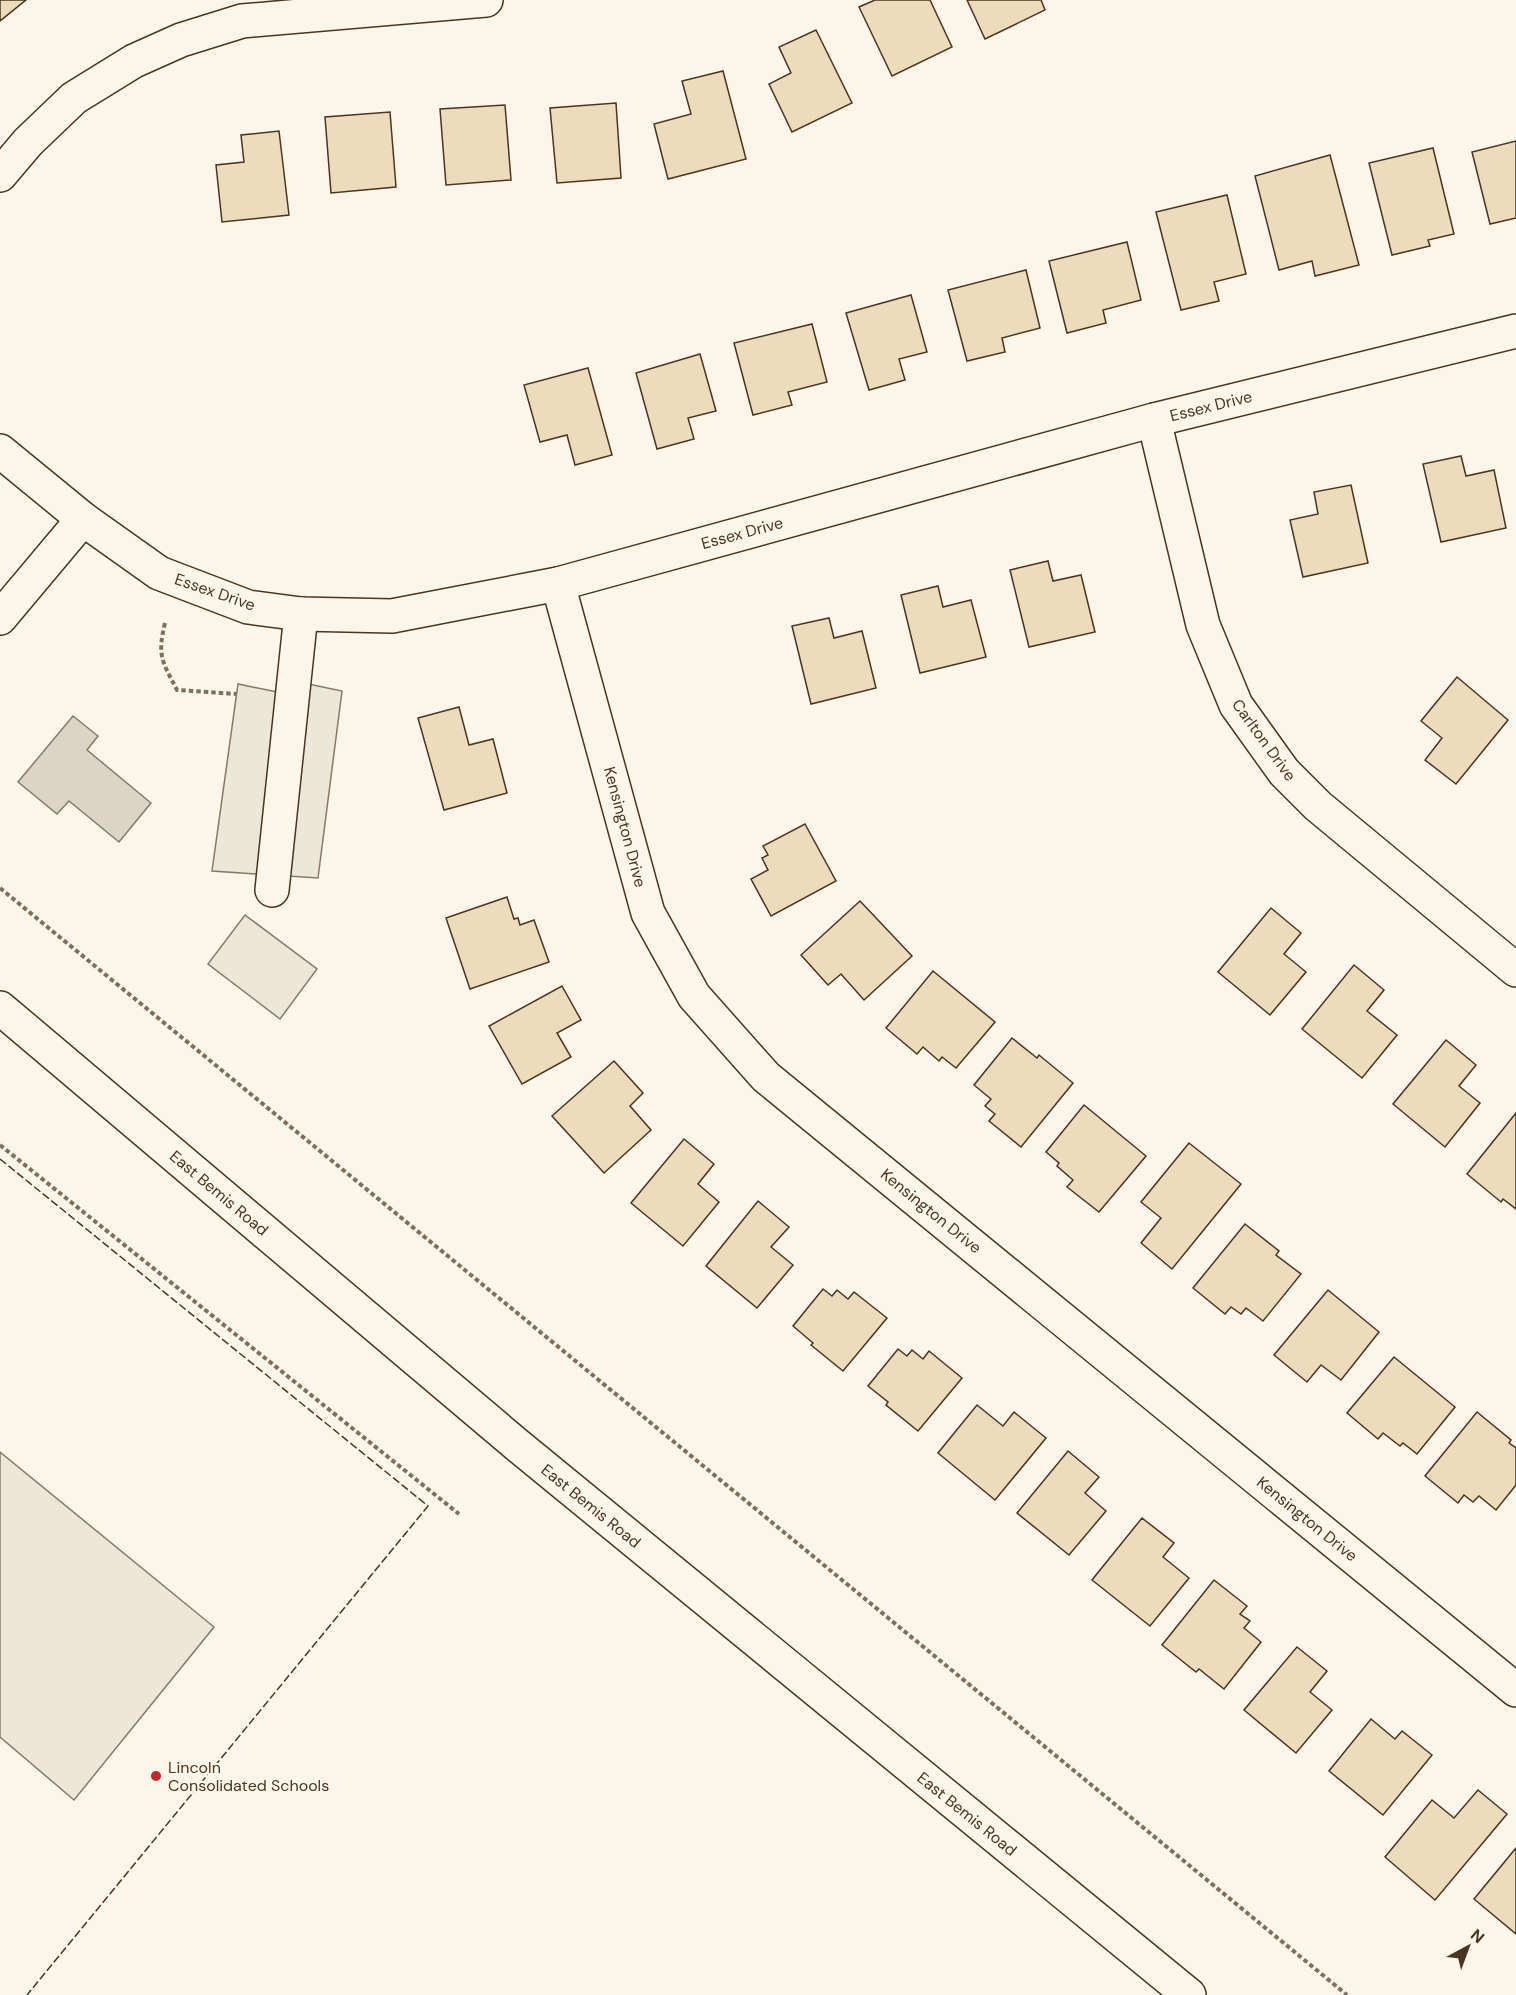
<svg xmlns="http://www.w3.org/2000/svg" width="1516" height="1995" viewBox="0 0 1516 1995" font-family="'DM Sans',sans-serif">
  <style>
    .green { fill: #ede6d9; stroke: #887966; stroke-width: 1.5 }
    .parking { fill: #ede7d9; stroke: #887966; stroke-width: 1.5 }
    .water { fill: #dcd4c6; stroke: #887966; stroke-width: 1.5 }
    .building { fill: #ecdcbc; stroke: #4a3520; stroke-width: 1.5 }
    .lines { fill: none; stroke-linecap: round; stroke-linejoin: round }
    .minor-casing { stroke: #4a3520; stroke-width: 36 }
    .path { stroke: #7f6f5c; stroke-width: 4; stroke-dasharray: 4.5 3; stroke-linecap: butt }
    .minor { stroke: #fbf6e9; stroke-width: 33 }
    .fence { stroke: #4a3520; stroke-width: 1.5; stroke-dasharray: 8 3; stroke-linecap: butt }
    .poi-dot { fill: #c62828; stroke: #fbf6e9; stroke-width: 2 }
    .labels { text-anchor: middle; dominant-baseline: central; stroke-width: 4.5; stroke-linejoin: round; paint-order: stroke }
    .street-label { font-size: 16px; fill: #4a3520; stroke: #fbf6e9 }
    .poi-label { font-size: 16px; fill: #4a3520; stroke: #fbf6e9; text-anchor: start }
  </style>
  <rect width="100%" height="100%" fill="#fbf6e9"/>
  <!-- green -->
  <g class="green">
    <path d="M 245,915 L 317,969 L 280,1019 L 208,964 Z"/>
    <path d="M 0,1452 L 214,1627 L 74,1800 L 0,1737 Z"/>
  </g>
  <!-- parking -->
  <path class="parking" d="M 294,681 L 342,691 L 318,878 L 212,871 L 238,684 L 292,695 Z"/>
  <!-- water -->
  <path class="water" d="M 73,716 L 98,736 L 87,750 L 151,803 L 119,842 L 69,801 L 57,814 L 18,782 Z"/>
  <!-- building -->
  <g class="building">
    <path d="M 0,0 L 26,0 L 0,21 Z"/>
    <path d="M 875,0 L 930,0 L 952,47 L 892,76 L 859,7 Z"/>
    <path d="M 967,0 L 1041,0 L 1045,10 L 985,39 Z"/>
    <path d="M 816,30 L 852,103 L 792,132 L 769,84 L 791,73 L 779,47 Z"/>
    <path d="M 723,71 L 746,159 L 668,179 L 654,124 L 691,114 L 682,81 Z"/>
    <path d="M 616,103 L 621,178 L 557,183 L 550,108 Z"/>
    <path d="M 505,105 L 511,180 L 446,185 L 440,109 Z"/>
    <path d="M 390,112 L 396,187 L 331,193 L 325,117 Z"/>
    <path d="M 279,131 L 289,215 L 222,222 L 216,165 L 244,162 L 241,135 Z"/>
    <path d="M 1516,141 L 1516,218 L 1490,224 L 1472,152 Z"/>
    <path d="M 1433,148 L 1454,234 L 1428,240 L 1430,246 L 1392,255 L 1369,163 Z"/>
    <path d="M 1330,155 L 1359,265 L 1315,276 L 1312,261 L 1279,270 L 1255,176 Z"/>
    <path d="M 1227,195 L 1246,274 L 1214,282 L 1219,301 L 1181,310 L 1156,212 Z"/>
    <path d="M 1127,242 L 1141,300 L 1103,310 L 1106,323 L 1067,333 L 1049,261 Z"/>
    <path d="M 1026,270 L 1040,328 L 1002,338 L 1005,352 L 967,361 L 948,290 Z"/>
    <path d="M 911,295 L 927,352 L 899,359 L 905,380 L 869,390 L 846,313 Z"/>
    <path d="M 812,324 L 827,382 L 788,392 L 792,405 L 753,415 L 734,343 Z"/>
    <path d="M 700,354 L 716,411 L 688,418 L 694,439 L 657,449 L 636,373 Z"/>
    <path d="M 588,368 L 612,455 L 575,465 L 567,435 L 540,442 L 524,385 Z"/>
    <path d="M 1461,456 L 1466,476 L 1494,470 L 1506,528 L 1441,542 L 1423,464 Z"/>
    <path d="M 1351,485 L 1368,563 L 1303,577 L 1290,520 L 1318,514 L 1314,492 Z"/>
    <path d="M 1048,561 L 1053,581 L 1081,575 L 1095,632 L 1029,647 L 1010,570 Z"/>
    <path d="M 938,586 L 943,607 L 971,600 L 986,657 L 920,673 L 901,595 Z"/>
    <path d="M 829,618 L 834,638 L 862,631 L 876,688 L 811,704 L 792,626 Z"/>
    <path d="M 1457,677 L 1508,720 L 1456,784 L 1425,760 L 1442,738 L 1421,721 Z"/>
    <path d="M 459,707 L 469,745 L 493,739 L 507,793 L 444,810 L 418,718 Z"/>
    <path d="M 805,824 L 836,881 L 771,916 L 751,879 L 768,870 L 762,858 L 768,855 L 763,846 Z"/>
    <path d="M 507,897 L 514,919 L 518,918 L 520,925 L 534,920 L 549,962 L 470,989 L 446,918 Z"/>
    <path d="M 860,901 L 912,956 L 864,1000 L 841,974 L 828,985 L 801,955 Z"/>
    <path d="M 1271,908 L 1301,933 L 1284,954 L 1306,972 L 1270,1015 L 1218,972 Z"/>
    <path d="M 1354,965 L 1384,990 L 1367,1011 L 1397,1035 L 1362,1078 L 1302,1029 Z"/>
    <path d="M 933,971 L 995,1022 L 956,1068 L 942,1057 L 939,1061 L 923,1047 L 917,1054 L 886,1028 Z"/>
    <path d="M 562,986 L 581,1020 L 557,1033 L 571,1057 L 522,1084 L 489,1026 Z"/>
    <path d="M 1012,1038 L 1037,1058 L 1039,1055 L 1073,1083 L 1021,1147 L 989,1121 L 995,1114 L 985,1106 L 991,1099 L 974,1085 Z"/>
    <path d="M 1446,1040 L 1476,1065 L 1459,1086 L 1480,1103 L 1445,1147 L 1393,1104 Z"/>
    <path d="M 614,1061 L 643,1093 L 630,1106 L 651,1130 L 604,1173 L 552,1116 Z"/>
    <path d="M 1084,1105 L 1146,1156 L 1099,1212 L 1067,1187 L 1073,1180 L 1057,1166 L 1059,1163 L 1046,1152 Z"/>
    <path d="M 1516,1113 L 1516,1209 L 1503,1199 L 1501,1202 L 1467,1174 Z"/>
    <path d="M 684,1139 L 714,1164 L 698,1184 L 719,1202 L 683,1246 L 631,1203 Z"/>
    <path d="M 1189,1143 L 1241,1184 L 1172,1269 L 1141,1243 L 1161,1218 L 1141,1202 Z"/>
    <path d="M 758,1201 L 789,1227 L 771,1247 L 793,1265 L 757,1308 L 706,1266 Z"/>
    <path d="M 1245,1224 L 1279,1251 L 1276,1255 L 1301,1274 L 1263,1321 L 1246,1308 L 1241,1314 L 1231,1307 L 1225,1314 L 1193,1288 Z"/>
    <path d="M 823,1289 L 832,1296 L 837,1290 L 848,1299 L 854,1292 L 887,1318 L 843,1371 L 811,1345 L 813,1343 L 793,1326 Z"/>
    <path d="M 1328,1290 L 1379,1332 L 1341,1380 L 1321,1365 L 1307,1382 L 1274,1355 Z"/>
    <path d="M 898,1349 L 907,1356 L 912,1350 L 923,1359 L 929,1351 L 962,1378 L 918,1431 L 886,1405 L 888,1402 L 868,1386 Z"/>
    <path d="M 1394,1357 L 1455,1407 L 1417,1454 L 1403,1443 L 1400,1446 L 1383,1433 L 1378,1439 L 1347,1413 Z"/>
    <path d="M 977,1405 L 1003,1426 L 1014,1412 L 1046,1438 L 995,1500 L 938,1453 Z"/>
    <path d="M 1477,1412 L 1511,1440 L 1509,1443 L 1516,1448 L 1516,1485 L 1496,1510 L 1479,1496 L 1473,1502 L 1464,1495 L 1458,1503 L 1425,1476 Z"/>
    <path d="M 1068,1451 L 1099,1477 L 1085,1493 L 1106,1511 L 1069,1555 L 1017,1513 Z"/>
    <path d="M 1142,1518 L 1174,1543 L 1163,1557 L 1189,1578 L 1150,1626 L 1092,1580 Z"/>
    <path d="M 1214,1580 L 1247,1606 L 1240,1614 L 1250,1621 L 1244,1628 L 1261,1642 L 1224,1689 L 1199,1669 L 1196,1672 L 1162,1645 Z"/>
    <path d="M 1297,1647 L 1327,1671 L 1310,1692 L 1332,1710 L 1296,1753 L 1244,1710 Z"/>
    <path d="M 1371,1719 L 1395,1739 L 1402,1731 L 1432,1755 L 1383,1815 L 1329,1771 Z"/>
    <path d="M 1478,1790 L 1507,1814 L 1435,1900 L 1385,1857 L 1432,1800 L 1454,1818 Z"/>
    <path d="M 1516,1848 L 1516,1934 L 1474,1899 Z"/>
  </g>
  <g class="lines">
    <defs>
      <g id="minor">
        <path d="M 0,175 L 28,142 L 74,98 L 134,61 L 181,40 L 242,21 L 486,0"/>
        <path d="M 1154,420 L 1203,625 L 1236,705 L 1284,772 L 1318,806 L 1516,970"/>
        <path d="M 0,451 L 83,519 L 159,573 L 248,607 L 301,614 L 392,616 L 558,584 L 1154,420 L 1516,331"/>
        <path d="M 558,584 L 648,913 L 694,996 L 766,1077 L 1516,1690"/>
        <path d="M 0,618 L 83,519"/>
        <path d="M 272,890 L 301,614"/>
        <path d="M 0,1008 L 516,1444 L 1189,1995"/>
      </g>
    </defs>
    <!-- minor casing -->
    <use href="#minor" class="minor-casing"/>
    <!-- path -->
    <g class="path">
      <path d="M 165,623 C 157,656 162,661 177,690 L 236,694"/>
      <path d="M 0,888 L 1347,1995"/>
      <path d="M 0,1145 L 459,1514"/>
    </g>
    <!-- minor -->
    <use href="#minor" class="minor"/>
    <!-- fence -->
    <path class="fence" d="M 0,1159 L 428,1506 L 27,1995"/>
  </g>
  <!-- markers -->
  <circle class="poi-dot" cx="156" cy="1776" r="6"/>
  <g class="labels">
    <!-- street labels -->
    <g class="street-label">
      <text transform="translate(1211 406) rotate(-14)">Essex Drive</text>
      <text transform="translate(742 533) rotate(-15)">Essex Drive</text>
      <text transform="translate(215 592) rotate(19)">Essex Drive</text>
      <text transform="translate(1264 740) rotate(54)">Carlton Drive</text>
      <text transform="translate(625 827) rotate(75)">Kensington Drive</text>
      <text transform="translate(219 1193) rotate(40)">East Bemis Road</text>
      <text transform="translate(931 1211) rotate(39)">Kensington Drive</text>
      <text transform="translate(591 1506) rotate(39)">East Bemis Road</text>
      <text transform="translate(1307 1519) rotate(39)">Kensington Drive</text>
      <text transform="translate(967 1814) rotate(39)">East Bemis Road</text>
    </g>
    <!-- poi labels -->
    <g class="poi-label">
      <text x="168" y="1767">Lincoln<tspan x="168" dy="18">Consolidated Schools</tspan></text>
    </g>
  </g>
  <!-- north arrow -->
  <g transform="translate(1468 1947) rotate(41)" stroke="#fbf6e9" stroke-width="4.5" paint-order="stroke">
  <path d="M0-4.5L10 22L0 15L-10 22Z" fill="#4a3520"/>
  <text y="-9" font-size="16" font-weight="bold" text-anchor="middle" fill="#4a3520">N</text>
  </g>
</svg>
